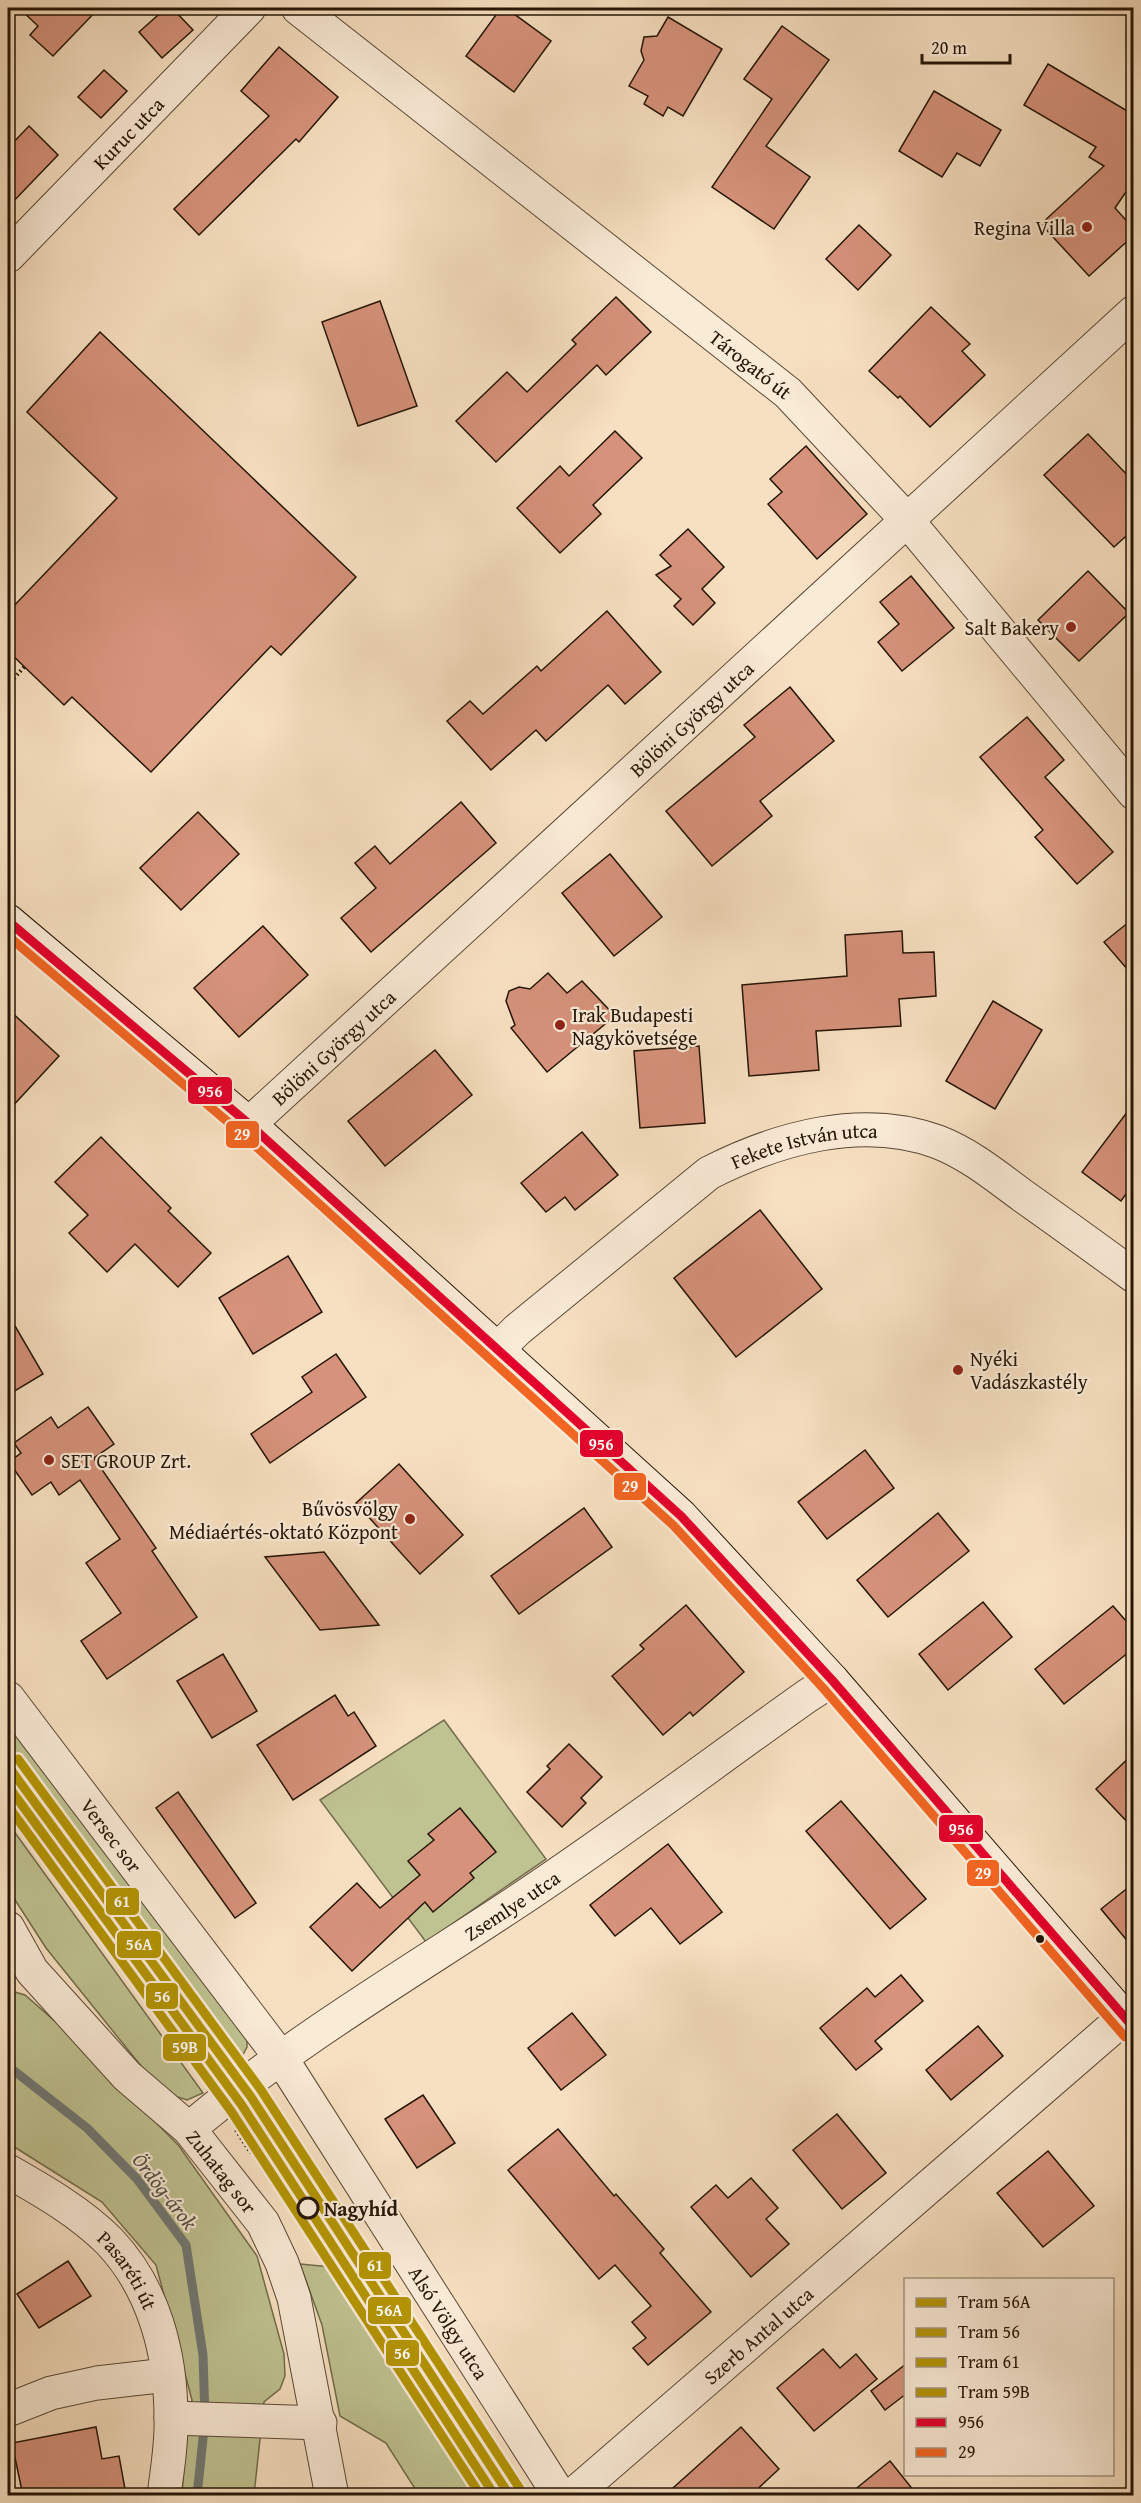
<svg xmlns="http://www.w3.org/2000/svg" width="1141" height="2503" viewBox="0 0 1141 2503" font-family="'Gentium Book Plus',serif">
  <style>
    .green { fill: #bfc291; stroke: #726c4c; stroke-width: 1.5 }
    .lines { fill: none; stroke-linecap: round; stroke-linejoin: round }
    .stream { stroke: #707874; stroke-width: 9 }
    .building { fill: #d6927b; stroke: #251506; stroke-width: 1.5 }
    .street-casing { stroke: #5a4835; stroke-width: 35 }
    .secondary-casing { stroke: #251506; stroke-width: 35 }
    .path { stroke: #251506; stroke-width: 4; stroke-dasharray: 1.5 3; stroke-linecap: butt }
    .street { stroke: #faebd7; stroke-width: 33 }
    .secondary { stroke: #faebd7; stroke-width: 33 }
    .bus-1-casing { stroke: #faebd7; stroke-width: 14 }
    .bus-2-casing { stroke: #faebd7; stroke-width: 14 }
    .bus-1 { stroke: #e4002b; stroke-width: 9 }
    .bus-2 { stroke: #f26522; stroke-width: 9 }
    .tram-1-casing { stroke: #faebd7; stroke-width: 14 }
    .tram-2-casing { stroke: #faebd7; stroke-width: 14 }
    .tram-3-casing { stroke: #faebd7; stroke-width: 14 }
    .tram-4-casing { stroke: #faebd7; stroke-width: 14 }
    .tram-1 { stroke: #b39402; stroke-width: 9 }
    .tram-2 { stroke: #b39402; stroke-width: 9 }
    .tram-3 { stroke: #b39402; stroke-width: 9 }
    .tram-4 { stroke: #b39402; stroke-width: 9 }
    .poi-dot { fill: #8f2418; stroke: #faebd7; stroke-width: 2 }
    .bus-dot { fill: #251506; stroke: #faebd7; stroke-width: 2 }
    .stop-dot { fill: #faebd7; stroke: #251506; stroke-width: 3 }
    .labels { text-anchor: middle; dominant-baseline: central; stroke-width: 4.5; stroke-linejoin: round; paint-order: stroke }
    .street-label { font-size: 20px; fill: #251506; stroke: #faebd7 }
    .poi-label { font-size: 20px; fill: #251506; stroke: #faebd7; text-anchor: end }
    .stop-label { font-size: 20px; font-weight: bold; fill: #251506; stroke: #faebd7; text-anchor: start }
    .water-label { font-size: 21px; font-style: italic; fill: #514f46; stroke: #faebd7 }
    .line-badge { stroke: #faebd7; stroke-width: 2 }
    .badge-label { font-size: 16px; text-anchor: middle; font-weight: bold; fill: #fff }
  </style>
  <rect width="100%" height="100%" fill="#f7e0c1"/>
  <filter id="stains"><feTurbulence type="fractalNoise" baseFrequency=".00333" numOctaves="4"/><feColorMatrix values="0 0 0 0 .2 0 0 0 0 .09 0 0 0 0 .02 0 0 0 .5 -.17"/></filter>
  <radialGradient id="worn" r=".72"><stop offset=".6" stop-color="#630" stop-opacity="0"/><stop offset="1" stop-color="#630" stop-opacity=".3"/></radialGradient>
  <!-- green -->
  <g class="green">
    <path d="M 444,1720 L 546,1859 L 426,1942 L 320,1800 Z"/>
    <path d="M 8,1721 L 247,2030 L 247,2047 L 239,2062 L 8,1746 Z"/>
    <path d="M 8,1823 L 203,2093 L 187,2100 L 162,2092 L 46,1948 L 8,1889 Z"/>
    <path d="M 8,1990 L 25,1995 L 65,2030 L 179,2146 L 257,2256 L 284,2354 L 285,2376 L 280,2389 L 264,2402 L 254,2495 L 182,2495 L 185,2451 L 192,2400 L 156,2265 L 102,2202 L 8,2143 Z"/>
    <path d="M 300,2264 L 331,2267 L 477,2495 L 419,2495 L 386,2443 L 340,2416 L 322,2325 Z"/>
  </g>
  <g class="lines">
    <!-- stream -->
    <path class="stream" d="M 8,2066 L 87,2128 L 137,2179 L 186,2245 L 203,2355 L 205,2419 L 197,2496"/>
  </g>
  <!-- building -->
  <g class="building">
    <path d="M 19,8 L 99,8 L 53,56 L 30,35 L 38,26 Z"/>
    <path d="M 166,8 L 172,8 L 193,30 L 162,58 L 139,32 Z"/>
    <path d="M 501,8 L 506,8 L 551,41 L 514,92 L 466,56 Z"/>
    <path d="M 668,17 L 722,49 L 683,116 L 668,107 L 663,116 L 644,104 L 648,96 L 629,86 L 644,60 L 641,51 L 644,37 L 657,36 Z"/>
    <path d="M 782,26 L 829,60 L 766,146 L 810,177 L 774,229 L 712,187 L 772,99 L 744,79 Z"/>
    <path d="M 279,47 L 338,97 L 299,142 L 296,139 L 199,235 L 174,209 L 269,116 L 241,91 Z"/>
    <path d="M 1048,64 L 1134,115 L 1134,180 L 1115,208 L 1134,229 L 1134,235 L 1089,276 L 1041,224 L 1104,166 L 1089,157 L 1096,147 L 1024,105 Z"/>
    <path d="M 104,70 L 127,91 L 101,118 L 78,97 Z"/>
    <path d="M 934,91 L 1001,130 L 980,166 L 957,153 L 942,177 L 899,151 Z"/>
    <path d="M 29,126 L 58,155 L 8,207 L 8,148 Z"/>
    <path d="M 859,225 L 891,255 L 858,290 L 826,259 Z"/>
    <path d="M 616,297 L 651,332 L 606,375 L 597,365 L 496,462 L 456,421 L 507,372 L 527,392 L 576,344 L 572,340 Z"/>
    <path d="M 380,301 L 417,406 L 358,426 L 322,322 Z"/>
    <path d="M 931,307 L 970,344 L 962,351 L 985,375 L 930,427 L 900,396 L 898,398 L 869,371 Z"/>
    <path d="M 100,332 L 356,577 L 281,655 L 271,646 L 151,772 L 72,697 L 64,705 L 8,651 L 8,612 L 117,498 L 27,412 Z"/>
    <path d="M 615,431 L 642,458 L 593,505 L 601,514 L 560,553 L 517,508 L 560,466 L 569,476 Z"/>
    <path d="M 1088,434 L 1134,482 L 1134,529 L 1114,547 L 1044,475 Z"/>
    <path d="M 806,446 L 867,514 L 817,559 L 768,504 L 782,492 L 770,479 Z"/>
    <path d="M 688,529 L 724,567 L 702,589 L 715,603 L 693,625 L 674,606 L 681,599 L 656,575 L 671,566 L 660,555 Z"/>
    <path d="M 1088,571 L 1129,613 L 1079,661 L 1038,620 Z"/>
    <path d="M 911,576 L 954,628 L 902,671 L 878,642 L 899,624 L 880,602 Z"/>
    <path d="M 607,611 L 661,672 L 625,704 L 608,685 L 546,741 L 536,730 L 491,770 L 447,721 L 470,701 L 483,714 L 537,666 L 541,671 Z"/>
    <path d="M 790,687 L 834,741 L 760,801 L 772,816 L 712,866 L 666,811 L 755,737 L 744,725 Z"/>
    <path d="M 1027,717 L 1064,760 L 1045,777 L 1113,852 L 1077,884 L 1035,837 L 1043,830 L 980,757 Z"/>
    <path d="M 461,802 L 496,843 L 371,952 L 341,918 L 376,888 L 355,863 L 375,846 L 390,864 Z"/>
    <path d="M 198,812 L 239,854 L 181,910 L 140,868 Z"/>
    <path d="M 610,854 L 662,917 L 614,956 L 562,893 Z"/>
    <path d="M 1134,918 L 1134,977 L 1104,942 Z"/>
    <path d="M 263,926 L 308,975 L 239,1037 L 194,988 Z"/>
    <path d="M 902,931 L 903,953 L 934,952 L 936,996 L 899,999 L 901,1026 L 816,1031 L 819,1070 L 749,1076 L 742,985 L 847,976 L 845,935 Z"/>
    <path d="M 548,973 L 567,993 L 582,981 L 615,1016 L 547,1072 L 511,1028 L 515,1025 L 506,1001 L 509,991 L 519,987 L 530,989 Z"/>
    <path d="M 993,1001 L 1042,1030 L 995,1109 L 946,1081 Z"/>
    <path d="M 8,1009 L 59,1056 L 8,1111 Z"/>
    <path d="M 699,1046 L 705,1123 L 640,1128 L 634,1051 Z"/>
    <path d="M 435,1050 L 472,1095 L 385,1166 L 348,1121 Z"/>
    <path d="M 1134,1103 L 1134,1183 L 1121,1201 L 1082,1172 Z"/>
    <path d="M 582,1132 L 618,1175 L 575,1210 L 565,1197 L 546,1212 L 521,1183 Z"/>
    <path d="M 101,1137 L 171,1208 L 168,1211 L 211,1253 L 178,1287 L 135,1244 L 107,1272 L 69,1233 L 88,1215 L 55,1182 Z"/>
    <path d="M 760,1210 L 822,1289 L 736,1357 L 674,1278 Z"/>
    <path d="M 288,1256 L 322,1312 L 253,1354 L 219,1298 Z"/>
    <path d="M 8,1314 L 43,1374 L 8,1395 Z"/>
    <path d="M 336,1354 L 366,1397 L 270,1463 L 251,1434 L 312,1392 L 302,1377 Z"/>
    <path d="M 88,1407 L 114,1444 L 94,1458 L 156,1548 L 152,1551 L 197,1617 L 107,1679 L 81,1641 L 121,1613 L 86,1563 L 120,1539 L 80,1480 L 59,1495 L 51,1482 L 32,1495 L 9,1462 L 21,1453 L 14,1443 L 51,1417 L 58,1428 Z"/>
    <path d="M 865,1450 L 894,1488 L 827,1539 L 798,1502 Z"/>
    <path d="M 399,1464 L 463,1535 L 420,1574 L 356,1503 Z"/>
    <path d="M 584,1508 L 612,1547 L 519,1614 L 491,1576 Z"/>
    <path d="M 938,1513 L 969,1551 L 888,1617 L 857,1580 Z"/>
    <path d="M 324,1552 L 379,1625 L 320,1630 L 265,1557 Z"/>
    <path d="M 983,1602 L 1012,1637 L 948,1690 L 919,1654 Z"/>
    <path d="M 686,1605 L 744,1672 L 693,1716 L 690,1712 L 663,1735 L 612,1676 L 644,1649 L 640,1645 Z"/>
    <path d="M 1113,1606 L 1134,1630 L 1134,1648 L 1064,1704 L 1035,1669 Z"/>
    <path d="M 223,1654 L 257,1711 L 212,1738 L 177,1681 Z"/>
    <path d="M 335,1695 L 348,1716 L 354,1712 L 376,1746 L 293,1800 L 257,1745 Z"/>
    <path d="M 569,1744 L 602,1777 L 581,1798 L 586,1803 L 562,1827 L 527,1792 L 550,1769 L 547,1766 Z"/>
    <path d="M 1134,1753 L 1134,1829 L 1096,1789 Z"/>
    <path d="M 178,1792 L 256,1903 L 235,1918 L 156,1808 Z"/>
    <path d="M 841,1801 L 926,1899 L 890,1929 L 806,1831 Z"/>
    <path d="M 460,1808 L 496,1852 L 470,1873 L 474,1878 L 433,1912 L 425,1902 L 352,1971 L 310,1927 L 357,1883 L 380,1908 L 420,1875 L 408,1861 L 434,1840 L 428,1834 Z"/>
    <path d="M 668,1844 L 722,1912 L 680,1944 L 651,1908 L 615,1936 L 590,1905 Z"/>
    <path d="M 1134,1883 L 1134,1949 L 1101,1909 Z"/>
    <path d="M 901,1975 L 923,2001 L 875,2041 L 882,2049 L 856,2070 L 820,2028 L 867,1988 L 875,1997 Z"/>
    <path d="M 572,2013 L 606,2055 L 561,2090 L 528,2048 Z"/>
    <path d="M 978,2026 L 1003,2056 L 951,2100 L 926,2070 Z"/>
    <path d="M 423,2095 L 455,2143 L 417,2168 L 385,2119 Z"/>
    <path d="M 837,2114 L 886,2173 L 842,2209 L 793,2150 Z"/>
    <path d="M 558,2129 L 614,2196 L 616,2194 L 664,2249 L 660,2253 L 711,2312 L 648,2365 L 633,2348 L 646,2338 L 632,2322 L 651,2306 L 615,2265 L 599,2279 L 508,2170 Z"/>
    <path d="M 1048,2151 L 1094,2206 L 1043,2247 L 997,2193 Z"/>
    <path d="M 751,2178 L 778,2208 L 766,2219 L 789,2244 L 751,2277 L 691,2207 L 716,2185 L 728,2198 Z"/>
    <path d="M 68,2261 L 91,2296 L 39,2328 L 17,2294 Z"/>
    <path d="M 823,2349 L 840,2368 L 856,2354 L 877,2379 L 814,2431 L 777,2388 Z"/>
    <path d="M 906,2364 L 906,2394 L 885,2410 L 871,2391 Z"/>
    <path d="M 96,2427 L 102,2459 L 119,2456 L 125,2489 L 92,2496 L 23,2496 L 12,2443 Z"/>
    <path d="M 741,2427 L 779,2469 L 750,2496 L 664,2496 Z"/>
    <path d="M 890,2461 L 918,2496 L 847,2496 Z"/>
  </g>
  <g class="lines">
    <defs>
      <g id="street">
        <path id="s1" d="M 298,8 L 788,393 L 906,519 L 1134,793"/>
        <path id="s2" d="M 8,256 L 249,8"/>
        <path id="s3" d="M 249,1124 L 1134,312"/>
        <path id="s4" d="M 499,1348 L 517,1330 L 709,1173 C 778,1138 862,1114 938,1142 C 969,1154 996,1176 1023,1196 C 1060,1222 1097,1249 1134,1276"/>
        <path id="s5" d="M 8,1698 L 281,2058 L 560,2496"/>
        <path id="s6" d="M 8,1928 L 32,1971 L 127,2076 L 189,2129 L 263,2223 L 282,2263 L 294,2298 L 332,2496"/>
        <path id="s7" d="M 189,2129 C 289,2044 408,1974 518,1901 C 616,1836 711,1764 807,1696 L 832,1680"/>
        <path id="s8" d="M 8,2171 C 43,2191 80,2212 109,2241 C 154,2288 171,2354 171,2418 C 172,2444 167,2470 164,2496"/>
        <path d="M 8,2410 L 51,2393 L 97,2383 L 167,2375"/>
        <path d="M 171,2418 L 320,2423"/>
        <path id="s9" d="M 572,2496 L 1134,2009"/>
      </g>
      <path id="secondary" d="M 8,921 L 249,1124 L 681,1516 L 832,1680 L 1134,2029"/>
    </defs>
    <!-- street casing -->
    <use href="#street" class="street-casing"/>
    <!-- secondary casing -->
    <use href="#secondary" class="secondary-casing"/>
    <!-- path -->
    <g class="path">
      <path d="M 8,685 L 24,667"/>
      <path d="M 236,2130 L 251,2153"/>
    </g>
    <!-- street -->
    <use href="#street" class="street"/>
    <!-- secondary -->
    <use href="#secondary" class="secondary"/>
    <defs>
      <path id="bus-1" d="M 8,921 L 249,1124 L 681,1516 L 832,1680 L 1134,2028"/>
      <path id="bus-2" d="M 8,936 L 241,1133 L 673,1525 L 823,1688 L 1125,2037"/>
    </defs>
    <!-- bus-1 casing -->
    <use href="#bus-1" class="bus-1-casing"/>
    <!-- bus-2 casing -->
    <use href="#bus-2" class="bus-2-casing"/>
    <!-- bus-1 -->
    <use href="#bus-1" class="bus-1"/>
    <!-- bus-2 -->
    <use href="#bus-2" class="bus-2"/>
    <defs>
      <path id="tram-1" d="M 8,1766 L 251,2097 L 510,2496"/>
      <path id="tram-2" d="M 8,1786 L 241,2104 L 495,2496"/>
      <path id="tram-3" d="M 18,1759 L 261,2090 L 520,2489"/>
      <path id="tram-4" d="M 8,1806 L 231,2111 L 481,2496"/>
    </defs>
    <!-- tram-1 casing -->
    <use href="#tram-1" class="tram-1-casing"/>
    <!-- tram-2 casing -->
    <use href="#tram-2" class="tram-2-casing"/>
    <!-- tram-3 casing -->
    <use href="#tram-3" class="tram-3-casing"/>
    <!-- tram-4 casing -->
    <use href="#tram-4" class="tram-4-casing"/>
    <!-- tram-1 -->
    <use href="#tram-1" class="tram-1"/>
    <!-- tram-2 -->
    <use href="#tram-2" class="tram-2"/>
    <!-- tram-3 -->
    <use href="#tram-3" class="tram-3"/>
    <!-- tram-4 -->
    <use href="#tram-4" class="tram-4"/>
  </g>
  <!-- markers -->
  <g class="poi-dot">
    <circle cx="1087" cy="227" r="6"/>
    <circle cx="1071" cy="627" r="6"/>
    <circle cx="560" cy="1025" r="6"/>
    <circle cx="958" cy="1370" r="6"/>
    <circle cx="49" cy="1460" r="6"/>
    <circle cx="410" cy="1519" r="6"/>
  </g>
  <circle class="bus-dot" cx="1040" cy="1939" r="5"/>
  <circle class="stop-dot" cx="308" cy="2208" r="10"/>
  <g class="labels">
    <!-- street labels -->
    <g class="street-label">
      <text stroke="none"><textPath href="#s2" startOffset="172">Kuruc utca</textPath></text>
      <text stroke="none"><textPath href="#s1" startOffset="576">Tárogató út</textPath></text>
      <text stroke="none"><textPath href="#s3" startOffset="600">Bölöni György utca</textPath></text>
      <text stroke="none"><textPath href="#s3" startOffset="114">Bölöni György utca</textPath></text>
      <text stroke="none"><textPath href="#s4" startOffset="374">Fekete István utca</textPath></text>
      <text stroke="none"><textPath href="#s5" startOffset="172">Versec sor</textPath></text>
      <text stroke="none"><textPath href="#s7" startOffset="393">Zsemlye utca</textPath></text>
      <text stroke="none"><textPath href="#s6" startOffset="326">Zuhatag sor</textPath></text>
      <text stroke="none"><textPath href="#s8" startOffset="158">Pasaréti út</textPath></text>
      <text stroke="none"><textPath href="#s5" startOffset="765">Alsó Völgy utca</textPath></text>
      <text stroke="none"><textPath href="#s9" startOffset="246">Szerb Antal utca</textPath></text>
    </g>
    <!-- poi labels -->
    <g class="poi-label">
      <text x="1075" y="227">Regina Villa</text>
      <text x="1059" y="627">Salt Bakery</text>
      <text x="572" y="1014" text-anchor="start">Irak Budapesti<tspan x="572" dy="23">Nagykövetsége</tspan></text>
      <text x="970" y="1358" text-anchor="start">Nyéki<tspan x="970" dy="23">Vadászkastély</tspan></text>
      <text x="61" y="1460" text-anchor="start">SET GROUP Zrt.</text>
      <text x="398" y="1508">Bűvösvölgy<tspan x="398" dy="23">Médiaértés-oktató Központ</tspan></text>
    </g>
    <!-- stop labels -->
    <g class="stop-label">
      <text x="324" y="2208">Nagyhíd</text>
    </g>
    <!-- water labels -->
    <g class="water-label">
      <text transform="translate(165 2191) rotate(52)">Ördög-árok</text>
    </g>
  </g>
  <g class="line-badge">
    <rect x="187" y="1076" width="46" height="29" rx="6" fill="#e4002b"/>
    <rect x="225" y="1120" width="35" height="29" rx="6" fill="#f26522"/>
    <rect x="579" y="1429" width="45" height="29" rx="6" fill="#e4002b"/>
    <rect x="613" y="1472" width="34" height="29" rx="6" fill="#f26522"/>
    <rect x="938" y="1814" width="46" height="29" rx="6" fill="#e4002b"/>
    <rect x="966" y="1859" width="34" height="28" rx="6" fill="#f26522"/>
    <rect x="105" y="1887" width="35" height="29" rx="6" fill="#b39402"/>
    <rect x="116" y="1930" width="46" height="29" rx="6" fill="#b39402"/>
    <rect x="145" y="1982" width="34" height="28" rx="6" fill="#b39402"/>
    <rect x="162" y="2033" width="45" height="29" rx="6" fill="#b39402"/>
    <rect x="358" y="2251" width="34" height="29" rx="6" fill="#b39402"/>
    <rect x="367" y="2296" width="45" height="29" rx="6" fill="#b39402"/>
    <rect x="385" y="2339" width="35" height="28" rx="6" fill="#b39402"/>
  </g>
  <g class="badge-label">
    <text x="210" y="1097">956</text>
    <text x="242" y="1140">29</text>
    <text x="601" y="1450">956</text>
    <text x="630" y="1492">29</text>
    <text x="961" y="1835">956</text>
    <text x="983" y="1879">29</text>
    <text x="122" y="1907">61</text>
    <text x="139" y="1950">56A</text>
    <text x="162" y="2002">56</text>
    <text x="185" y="2053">59B</text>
    <text x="375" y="2271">61</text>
    <text x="389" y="2316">56A</text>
    <text x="402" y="2359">56</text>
  </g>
  <!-- margin -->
  <rect width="1141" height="2503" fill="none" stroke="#f7e0c1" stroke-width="30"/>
  <rect x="9" y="9" width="1123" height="2485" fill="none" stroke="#251506" stroke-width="3"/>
  <rect x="15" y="15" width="1111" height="2473" fill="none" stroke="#251506" stroke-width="1.5"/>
  <!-- legend -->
  <rect x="904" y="2278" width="210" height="198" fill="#faebd7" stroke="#a59583" stroke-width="1.5"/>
  <rect x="916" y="2298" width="30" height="9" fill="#b39402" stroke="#a59583" stroke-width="1.5"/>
  <text x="958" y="2308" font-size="18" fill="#251506">Tram 56A</text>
  <rect x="916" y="2328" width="30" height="9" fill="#b39402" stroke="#a59583" stroke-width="1.5"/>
  <text x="958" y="2338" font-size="18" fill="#251506">Tram 56</text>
  <rect x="916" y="2358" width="30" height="9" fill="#b39402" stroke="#a59583" stroke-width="1.5"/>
  <text x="958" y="2368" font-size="18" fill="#251506">Tram 61</text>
  <rect x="916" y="2388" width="30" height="9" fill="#b39402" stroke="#a59583" stroke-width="1.5"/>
  <text x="958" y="2398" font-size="18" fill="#251506">Tram 59B</text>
  <rect x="916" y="2418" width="30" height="9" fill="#e4002b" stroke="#a59583" stroke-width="1.5"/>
  <text x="958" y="2428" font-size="18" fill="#251506">956</text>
  <rect x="916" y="2448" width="30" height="9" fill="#f26522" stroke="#a59583" stroke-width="1.5"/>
  <text x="958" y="2458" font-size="18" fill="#251506">29</text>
  <!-- scale -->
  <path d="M922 54v9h88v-9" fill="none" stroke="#251506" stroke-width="3"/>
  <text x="931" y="54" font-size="18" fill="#251506" stroke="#faebd7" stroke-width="4.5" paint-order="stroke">20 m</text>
  <rect width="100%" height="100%" filter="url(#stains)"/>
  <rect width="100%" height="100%" fill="url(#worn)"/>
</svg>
